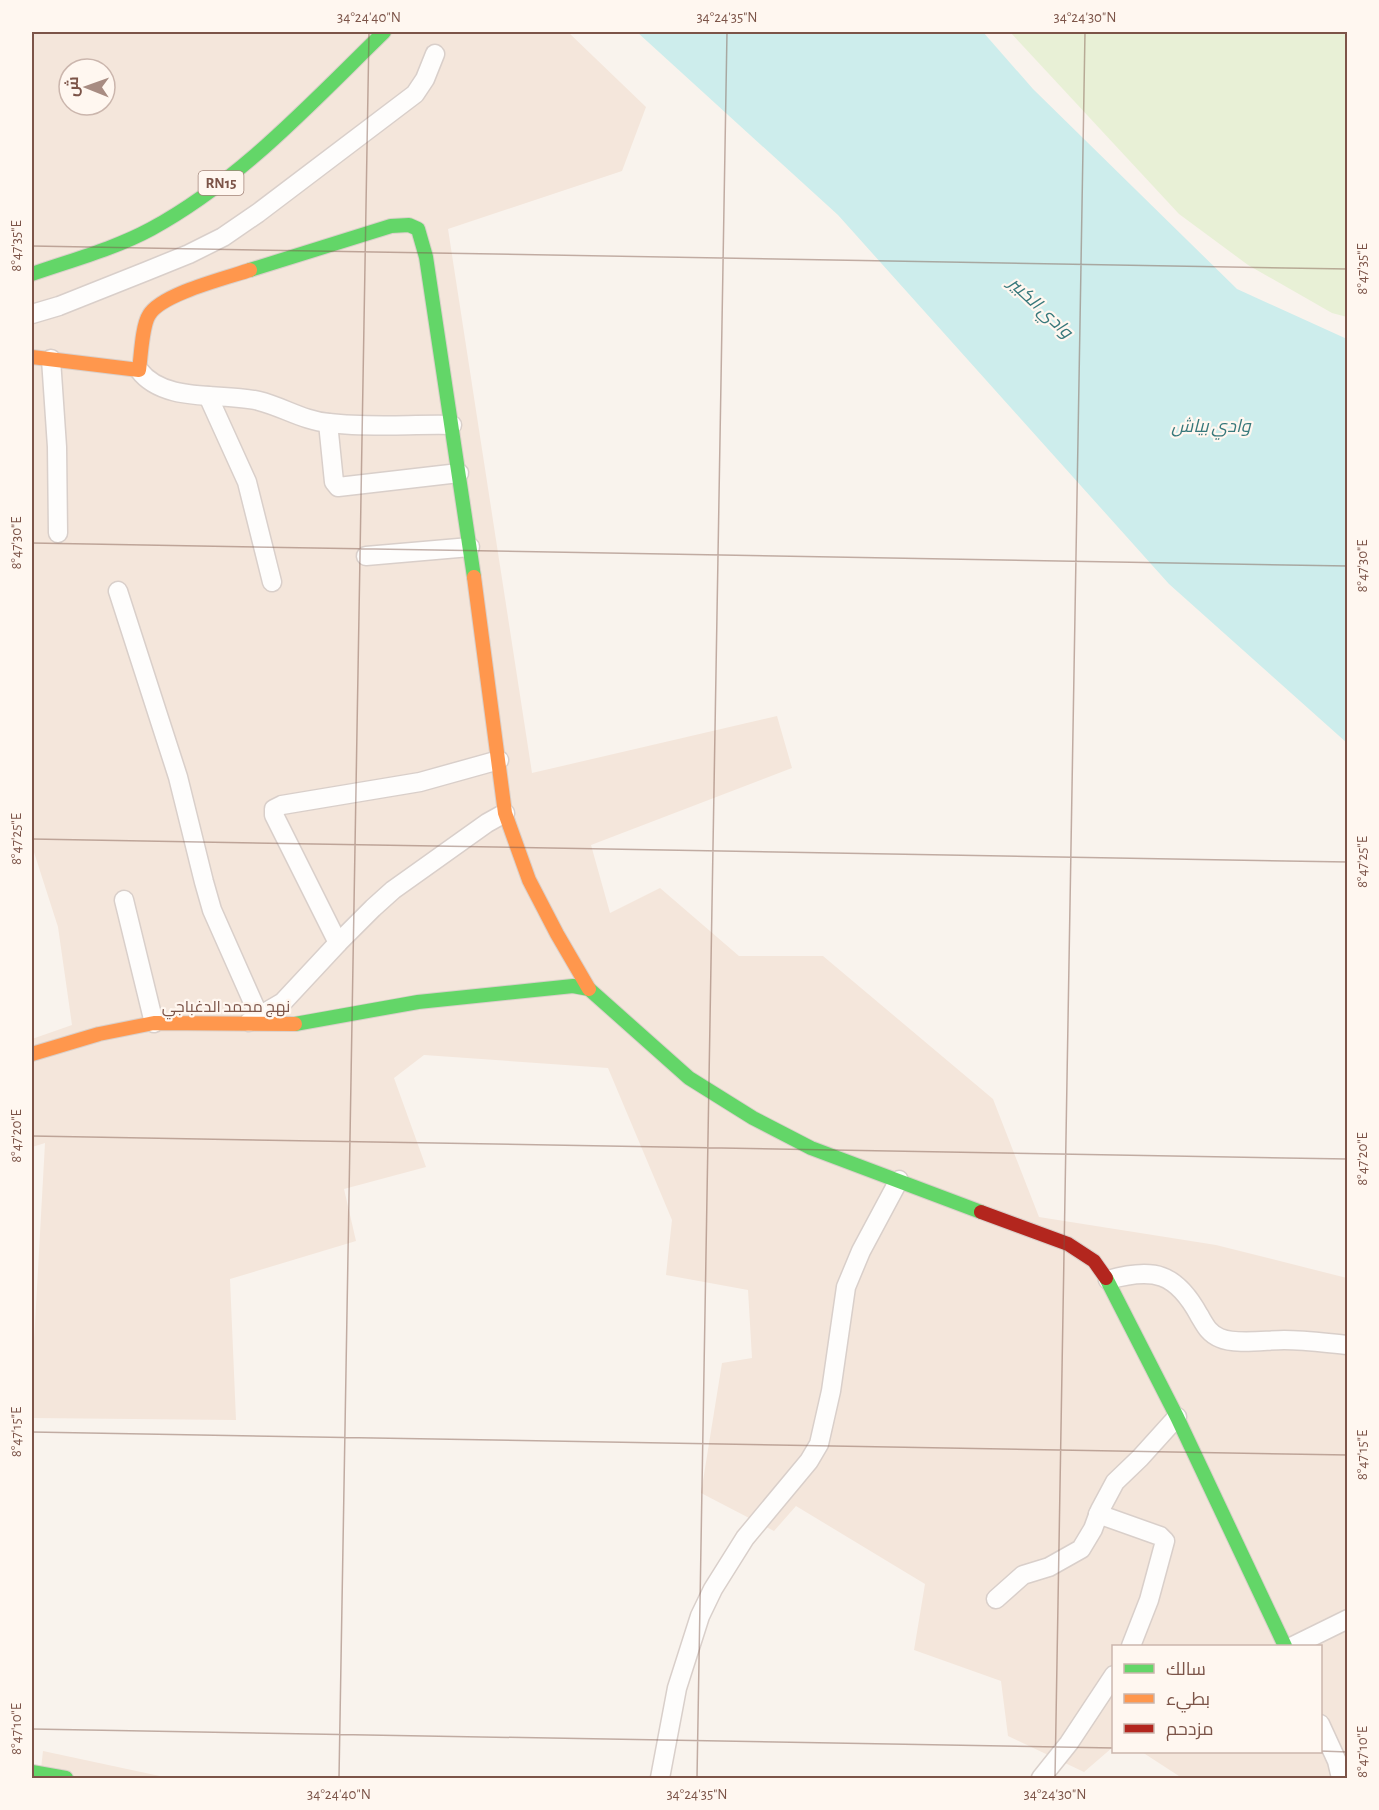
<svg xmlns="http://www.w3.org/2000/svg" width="1379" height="1810" viewBox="0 0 1379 1810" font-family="'Alegreya Sans',Cairo,sans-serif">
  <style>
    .residential { fill: #f4e6db; fill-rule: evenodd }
    .green { fill: #e8f0d6 }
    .water { fill: #cdedec }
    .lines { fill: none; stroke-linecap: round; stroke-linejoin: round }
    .street-casing { stroke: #d9cfca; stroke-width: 21 }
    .fast-casing { stroke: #dad0ca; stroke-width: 16 }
    .slow-casing { stroke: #dad0ca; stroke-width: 16 }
    .jam-casing { stroke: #dad0ca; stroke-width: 16 }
    .street { stroke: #fefdfc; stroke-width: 18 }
    .fast { stroke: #63d668; stroke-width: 14 }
    .slow { stroke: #ff974d; stroke-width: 14 }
    .jam { stroke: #b3261e; stroke-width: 14 }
    .ticks { fill: none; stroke: #7c5448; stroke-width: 1.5; stroke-opacity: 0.45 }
    .labels { text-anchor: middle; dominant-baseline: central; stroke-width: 4.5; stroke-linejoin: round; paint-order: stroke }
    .shield { fill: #fff7f0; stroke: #a3857a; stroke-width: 1.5 }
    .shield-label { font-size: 15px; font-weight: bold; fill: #7c5448 }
    .street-label { font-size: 16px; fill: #7c5448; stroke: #fff7f0 }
    .water-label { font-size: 18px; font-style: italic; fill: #37787b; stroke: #fff7f0 }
    .neatline { fill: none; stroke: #7c5448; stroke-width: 2 }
    .ticks-label { font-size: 15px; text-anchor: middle; fill: #7c5448 }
  </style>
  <rect width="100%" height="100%" fill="#f9f3ed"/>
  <!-- residential -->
  <g class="residential">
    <path d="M 32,32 L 568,32 L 646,107 L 622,171 L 448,229 L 532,773 L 777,716 L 792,768 L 591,845 L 610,913 L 660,888 L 739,956 L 823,956 L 993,1099 L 1039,1217 L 1216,1245 L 1347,1278 L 1347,1778 L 1182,1778 L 1142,1752 L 1320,1752 L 1320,1646 L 1114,1646 L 1113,1747 L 1084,1772 L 1008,1736 L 1001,1681 L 914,1650 L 925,1584 L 796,1506 L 774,1531 L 701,1493 L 722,1363 L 752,1358 L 748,1290 L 666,1275 L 672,1220 L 608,1068 L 424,1055 L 394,1078 L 426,1167 L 344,1189 L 356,1241 L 230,1279 L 236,1420 L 32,1418 L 32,1378 L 45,1143 L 32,1147 L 32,1039 L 72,1025 L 58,927 L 32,846 ZM 69,69 L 105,69 L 105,105 L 69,105 Z"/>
    <path d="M 43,1751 L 169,1778 L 40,1778 Z"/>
  </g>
  <!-- green -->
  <path class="green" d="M 1010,32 L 1347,32 L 1347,317 L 1332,313 L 1248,265 L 1179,214 Z"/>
  <!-- water -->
  <path class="water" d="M 637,32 L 983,32 L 1033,89 L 1237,289 L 1347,339 L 1347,743 L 1169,584 L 838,215 Z"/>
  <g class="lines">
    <defs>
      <g id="street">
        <path d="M 32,314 L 59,306 L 147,271 L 189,254 L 223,237 L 258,213 L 415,94 L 425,79 L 435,54"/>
        <path d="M 51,359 L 57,447 L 58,533"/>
        <path d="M 139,370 C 164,404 223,392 259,401 C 283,407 304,421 329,423 C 369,428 411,424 452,425"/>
        <path d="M 208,396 L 247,482 L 272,582"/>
        <path d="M 328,423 L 334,482 L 338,487 L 459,473"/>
        <path d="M 366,556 L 470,547"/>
        <path d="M 118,591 L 178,777 L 204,882 L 212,910 L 259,1016"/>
        <path d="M 124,900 L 154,1023"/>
        <path d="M 338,943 L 274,815 L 274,809 L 282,805 L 420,782 L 499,760"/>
        <path d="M 249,1022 L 283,1002 L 338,943 L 373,908 L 393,890 L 487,823 L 505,813"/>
        <path d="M 1108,1280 C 1154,1267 1176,1273 1199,1315 C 1205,1325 1209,1334 1220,1338 C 1235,1345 1266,1340 1284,1340 C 1305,1340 1326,1343 1348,1345"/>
        <path d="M 1098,1514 L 1160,1536 L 1165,1541 L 1149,1600 L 1131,1646"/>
        <path d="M 996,1599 L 1023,1575 L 1049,1567 L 1081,1549 L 1093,1529 L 1100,1510 L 1115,1482 L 1140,1458 L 1177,1417"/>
        <path d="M 1293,1646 L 1348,1619"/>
        <path d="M 1320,1724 L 1337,1761 L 1341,1778"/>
        <path d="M 660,1778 L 677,1688 L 700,1616 L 713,1589 L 745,1538 L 809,1461 L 819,1444 L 831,1391 L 846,1287 L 861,1251 L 899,1180"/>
        <path d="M 1041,1778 L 1069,1743 L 1114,1675"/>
      </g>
      <g id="fast">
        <path d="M 250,270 L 391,226 L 409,225 L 418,229 L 426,257 L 474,577"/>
        <path d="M 32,274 C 72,260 114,249 151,229 C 241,180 311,103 384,32"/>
        <path d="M 295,1024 L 418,1002 L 573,986 L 589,989 L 689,1078 L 753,1118 L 811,1148 L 981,1212"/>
        <path d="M 1106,1278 L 1177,1417 L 1285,1646"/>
        <path d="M 32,1772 L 66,1778"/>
      </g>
      <g id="slow">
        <path d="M 32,357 L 139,370 C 141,356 142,326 149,315 C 161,294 226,278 250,270"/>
        <path d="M 474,577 L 505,813 L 529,880 L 557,934 L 589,989"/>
        <path d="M 32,1054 L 99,1034 L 154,1023 L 295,1024"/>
      </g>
      <path id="jam" d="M 981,1212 L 1068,1244 L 1094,1261 L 1106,1278"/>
    </defs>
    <!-- street casing -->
    <use href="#street" class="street-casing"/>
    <!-- fast casing -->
    <use href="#fast" class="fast-casing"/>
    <!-- slow casing -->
    <use href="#slow" class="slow-casing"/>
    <!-- jam casing -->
    <use href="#jam" class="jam-casing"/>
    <!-- street -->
    <use href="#street" class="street"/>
    <!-- fast -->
    <use href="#fast" class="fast"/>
    <!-- slow -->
    <use href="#slow" class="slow"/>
    <!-- jam -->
    <use href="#jam" class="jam"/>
  </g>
  <!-- ticks -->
  <path class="ticks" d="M 32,246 L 1348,269M 32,543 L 1348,566M 32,839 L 1348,862M 32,1136 L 1348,1159M 32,1432 L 1348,1455M 32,1729 L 1114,1748M 1320,1751 L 1348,1752M 339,1778 L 369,32M 697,1778 L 727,32M 1055,1778 L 1085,32"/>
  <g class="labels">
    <!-- shield labels -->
    <rect class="shield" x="198.5" y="171" width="45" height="24" rx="4.5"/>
    <g class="shield-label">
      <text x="221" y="183">RN15</text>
    </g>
    <!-- street labels -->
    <g class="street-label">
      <text x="226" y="1007">نهج محمد الدغباجي</text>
    </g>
    <!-- water labels -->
    <g class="water-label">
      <text transform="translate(1040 308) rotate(43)">وادي الكبير</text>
      <text x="1211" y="427">وادي بياش</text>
    </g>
  </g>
  <!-- border -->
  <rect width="1379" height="1810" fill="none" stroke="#fff7f0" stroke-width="66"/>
  <!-- legend -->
  <rect x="1112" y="1645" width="210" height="108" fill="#fff7f0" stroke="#cbb6ad" stroke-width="1.5"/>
  <rect x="1124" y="1664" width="30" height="9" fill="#63d668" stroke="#cbb6ad" stroke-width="1.5"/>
  <text x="1166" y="1675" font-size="18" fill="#7c5448">سالك</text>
  <rect x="1124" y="1694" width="30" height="9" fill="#ff974d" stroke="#cbb6ad" stroke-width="1.5"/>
  <text x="1166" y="1705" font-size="18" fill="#7c5448">بطيء</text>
  <rect x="1124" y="1724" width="30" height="9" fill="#b3261e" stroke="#cbb6ad" stroke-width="1.5"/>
  <text x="1166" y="1735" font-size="18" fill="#7c5448">مزدحم</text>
  <!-- north arrow -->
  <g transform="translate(87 87) rotate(271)"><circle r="28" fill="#fff7f0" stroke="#cbb6ad" stroke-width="1.5"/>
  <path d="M0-4.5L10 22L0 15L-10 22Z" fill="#a88c82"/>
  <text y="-9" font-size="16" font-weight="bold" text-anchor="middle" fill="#7c5448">ش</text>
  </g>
  <rect x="33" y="33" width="1313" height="1744" class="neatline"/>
  <g class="ticks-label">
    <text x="369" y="22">34°24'40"N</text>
    <text x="727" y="22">34°24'35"N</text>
    <text x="1085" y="22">34°24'30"N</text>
    <text transform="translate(16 246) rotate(-90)" y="5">8°47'35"E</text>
    <text transform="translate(1362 269) rotate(-90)" y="5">8°47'35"E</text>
    <text transform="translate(16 543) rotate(-90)" y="5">8°47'30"E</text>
    <text transform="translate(1362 566) rotate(-90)" y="5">8°47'30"E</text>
    <text transform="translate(16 839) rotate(-90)" y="5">8°47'25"E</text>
    <text transform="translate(1362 862) rotate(-90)" y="5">8°47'25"E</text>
    <text transform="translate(16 1136) rotate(-90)" y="5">8°47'20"E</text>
    <text transform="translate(1362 1159) rotate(-90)" y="5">8°47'20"E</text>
    <text transform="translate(16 1432) rotate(-90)" y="5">8°47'15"E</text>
    <text transform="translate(1362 1455) rotate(-90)" y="5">8°47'15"E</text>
    <text transform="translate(16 1729) rotate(-90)" y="5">8°47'10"E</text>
    <text transform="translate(1362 1752) rotate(-90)" y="5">8°47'10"E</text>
    <text x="339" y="1799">34°24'40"N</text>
    <text x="697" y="1799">34°24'35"N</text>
    <text x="1055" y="1799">34°24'30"N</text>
  </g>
</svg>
